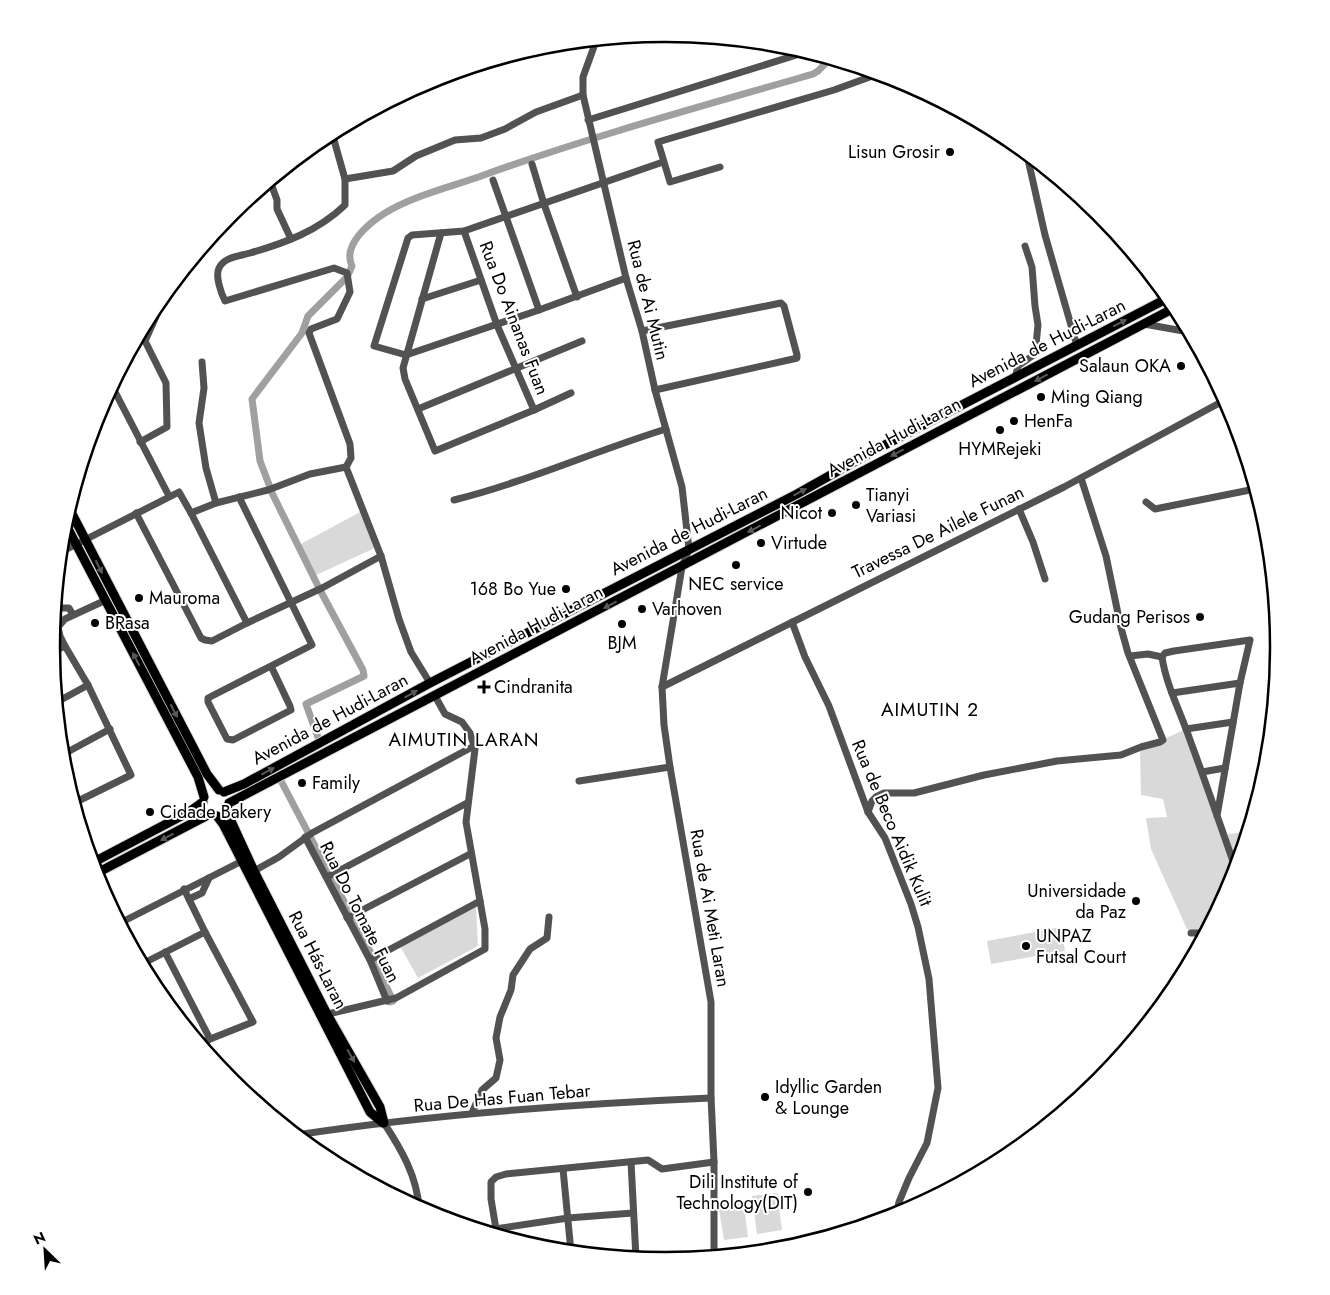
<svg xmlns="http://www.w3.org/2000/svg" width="1330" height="1295" viewBox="0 0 1330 1295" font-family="Jost,sans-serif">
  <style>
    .green { fill: #d9d9d9 }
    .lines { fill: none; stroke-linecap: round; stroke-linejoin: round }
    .canal { stroke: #a0a0a0; stroke-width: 7 }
    .major-casing { stroke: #dbdbdb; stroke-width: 11 }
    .minor { stroke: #525252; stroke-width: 7 }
    .major { stroke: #000; stroke-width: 9 }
    .oneway { fill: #595959 }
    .poi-dot { fill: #000; stroke: #fff; stroke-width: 2 }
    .labels { text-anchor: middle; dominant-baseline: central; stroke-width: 4; stroke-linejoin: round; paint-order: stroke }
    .poi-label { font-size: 18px; fill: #000; stroke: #fff; text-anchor: start }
    .street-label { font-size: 18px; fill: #000; stroke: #fff }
    .neighbourhood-label { font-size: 19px; letter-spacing: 1px; fill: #000; stroke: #fff }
    .rim { fill: none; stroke: #000; stroke-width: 2.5 }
  </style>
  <rect width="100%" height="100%" fill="#fff"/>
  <!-- green -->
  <g class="green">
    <path d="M 360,512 L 375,548 L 316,575 L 299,545 Z"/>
    <path d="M 1186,729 L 1236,870 L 1232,883 L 1204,935 L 1187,929 L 1151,849 L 1146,818 L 1167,817 L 1163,799 L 1141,795 L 1140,750 Z"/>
    <path d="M 1247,832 L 1239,860 L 1233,860 L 1228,834 Z"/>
    <path d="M 476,906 L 478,946 L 418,978 L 400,946 Z"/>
    <path d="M 1061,927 L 1065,951 L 991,964 L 987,941 Z"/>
    <path d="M 777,1193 L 782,1230 L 757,1234 L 752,1196 Z"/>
    <path d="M 743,1199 L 748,1237 L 724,1240 L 718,1203 Z"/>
  </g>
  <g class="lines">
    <!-- canal -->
    <g class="canal">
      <path d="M 320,743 L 306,704 L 364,676 L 363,670 L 320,590 L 273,495 L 260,461 L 252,399 L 302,333 L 308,316 L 347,277 L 352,266 C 342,245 369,223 385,213 C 415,195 451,187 484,175 C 592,136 703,106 813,74 L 818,71 L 830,59"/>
      <path d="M 279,777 L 371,953 L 393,1001 L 390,1002"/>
    </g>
    <defs>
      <g id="major">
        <path d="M 69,508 L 207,774 L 219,790"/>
        <path d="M 65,523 L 198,777 L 204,797"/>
        <path d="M 224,792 L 244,784 L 430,683 L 797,494 L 877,449 L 1168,298"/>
        <path d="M 229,803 L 1176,307"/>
        <path d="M 228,809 L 231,821 L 254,871 L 327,1014 L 380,1107 L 384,1123"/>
        <path d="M 217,816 L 223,824 L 370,1112 L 383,1123"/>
        <path d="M 92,863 L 189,812 L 203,802"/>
        <path d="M 95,874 L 210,814"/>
      </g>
    </defs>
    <!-- major casing -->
    <use href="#major" class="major-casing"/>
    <!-- minor -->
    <g class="minor">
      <path d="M 596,41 L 583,77 L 583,95 L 626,278 L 642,331 L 655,390 L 682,487 L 689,549 L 682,567 L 662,687 L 664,725 L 670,767 L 711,1002 L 711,1097 L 714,1162 L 714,1256"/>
      <path d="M 588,120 L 806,52"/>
      <path d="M 332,133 L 345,179 L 345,205 C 318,231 285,243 250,253 C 240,256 224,257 219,268 C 215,276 221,293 225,301 L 334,268 L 347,273 L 350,292 L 337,319 L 311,329 L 309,333 L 350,444 L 351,458 L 346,467"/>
      <path d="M 1027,155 L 1045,235 L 1077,346"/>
      <path d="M 532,164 L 544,204 L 577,297"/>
      <path d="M 720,167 L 670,182 L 658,142 L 834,90 L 878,74"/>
      <path d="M 345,179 L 393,171 L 416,156 L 455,140 L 481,138 L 505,129 L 536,112 L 583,95"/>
      <path d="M 493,180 L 539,310"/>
      <path d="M 270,181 L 277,200 L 277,209 L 291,239"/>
      <path d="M 441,233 L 403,368 L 405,379 L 435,451 L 534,410 L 497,325 L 464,231"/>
      <path d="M 626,278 L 539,310 L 406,355 L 374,346 L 408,238 L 412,235 L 464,231 L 663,162"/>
      <path d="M 422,299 L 481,280"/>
      <path d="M 1144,324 L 1189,332"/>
      <path d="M 642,331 L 781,303 L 784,306 L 797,355 L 797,358 L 793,359 L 655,390"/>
      <path d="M 202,362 L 204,388 L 199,423 L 206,468 L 216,503"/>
      <path d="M 1015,378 L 1018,366 L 1035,354 L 1038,325 L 1035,306 L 1032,267 L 1025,246"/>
      <path d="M 112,386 L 169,496"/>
      <path d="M 418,409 L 582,341"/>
      <path d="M 534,410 L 571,393"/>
      <path d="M 140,442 L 167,427 L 166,383 L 145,341 L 167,292"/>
      <path d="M 346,467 L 381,556"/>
      <path d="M 239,497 L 312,645 L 208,698 L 208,702 L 227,739 L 233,740 L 291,710 L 290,706 L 271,666"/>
      <path d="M 454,500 C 526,482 595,451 666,429"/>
      <path d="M 1146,502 L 1155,509 L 1255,489"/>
      <path d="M 1019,509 L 1033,542 L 1045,579"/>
      <path d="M 136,513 L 201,638 L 205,640 L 212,641 L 247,623 L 322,588 L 381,556 L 399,619 L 411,652 L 430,683"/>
      <path d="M 191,513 L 247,623"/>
      <path d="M 61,552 L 179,492 L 191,513 L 216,503 L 268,490 L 310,474 L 346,467"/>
      <path d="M 55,613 L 59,608 L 69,608 L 73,615"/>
      <path d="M 792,622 L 805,657 L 829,706 L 868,812 L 885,838 L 911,904 L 918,927 L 929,979 L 938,1088 L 927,1143 L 909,1178 L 899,1202 L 896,1216"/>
      <path d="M 52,652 L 65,646"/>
      <path d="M 1130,656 L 1148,654 L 1162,657"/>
      <path d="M 662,687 L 1064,487 L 1225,400"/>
      <path d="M 1172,693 L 1240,683"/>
      <path d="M 57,702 L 88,685"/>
      <path d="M 1186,729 L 1233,722"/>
      <path d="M 62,755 L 110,729"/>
      <path d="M 1266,769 L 1267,765"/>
      <path d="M 1202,772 L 1225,768"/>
      <path d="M 579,781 L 670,767"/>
      <path d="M 74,803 L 131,775 L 88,685 L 65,646 L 60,636 L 58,627 L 65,619 L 106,600"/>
      <path d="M 868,812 L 872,801 L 876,797 L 884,793 L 914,793 L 984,775 L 1057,761 L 1121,755 L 1141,747 L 1160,742 L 1163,740 L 1128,653 L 1121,628 L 1106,556 L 1081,478"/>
      <path d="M 1217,816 L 1240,683 L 1250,640 L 1174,651 L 1165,653 L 1162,657 C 1166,685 1181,713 1190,740 C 1206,783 1221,827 1236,870"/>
      <path d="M 305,837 L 370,960 L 387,1001"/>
      <path d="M 254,871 L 279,857 L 312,833 L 474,746"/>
      <path d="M 327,877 L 467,803"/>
      <path d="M 184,889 L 205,932 L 253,1022 L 200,1043"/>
      <path d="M 189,899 L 202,893 L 209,878"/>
      <path d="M 347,918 L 470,854"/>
      <path d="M 120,923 L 246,859"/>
      <path d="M 1191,933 L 1205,933"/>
      <path d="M 165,952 L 210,1039"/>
      <path d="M 370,960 L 480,901"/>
      <path d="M 142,964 L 205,932"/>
      <path d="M 324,1015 L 396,998 L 485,949 L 485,929 L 466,822 L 475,749 L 470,733 L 462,722 L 445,714 L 435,696"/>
      <path d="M 472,1113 L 482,1090 L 496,1078 L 500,1060 L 496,1038 L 500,1017 L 511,990 L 513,975 L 530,949 L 547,938 L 549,917"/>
      <path d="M 384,1123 C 401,1149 417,1176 419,1208"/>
      <path d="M 296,1135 C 433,1114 572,1104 711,1098"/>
      <path d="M 631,1162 L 636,1258"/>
      <path d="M 563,1169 L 571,1252"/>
      <path d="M 495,1229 L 568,1218 L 633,1213"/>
      <path d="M 497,1235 L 491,1199 L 491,1182 L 496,1177 L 506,1174 L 648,1160 L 662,1169 L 714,1162"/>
    </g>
    <!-- major -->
    <use href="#major" class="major"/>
  </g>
  <!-- one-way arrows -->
  <defs><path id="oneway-solid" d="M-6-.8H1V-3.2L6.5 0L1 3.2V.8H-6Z" transform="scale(1.25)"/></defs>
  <g class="oneway">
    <use href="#oneway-solid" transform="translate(1120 323) rotate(-27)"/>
    <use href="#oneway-solid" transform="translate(1041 378) rotate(152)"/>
    <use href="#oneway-solid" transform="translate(897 453) rotate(152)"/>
    <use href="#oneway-solid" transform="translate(800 492) rotate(-28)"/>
    <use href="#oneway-solid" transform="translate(754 529) rotate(152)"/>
    <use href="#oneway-solid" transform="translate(99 567) rotate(63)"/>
    <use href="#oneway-solid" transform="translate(610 605) rotate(152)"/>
    <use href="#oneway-solid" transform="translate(136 659) rotate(-117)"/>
    <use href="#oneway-solid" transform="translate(411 694) rotate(-29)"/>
    <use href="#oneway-solid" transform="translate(174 711) rotate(63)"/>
    <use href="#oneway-solid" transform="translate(268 771) rotate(-28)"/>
    <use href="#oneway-solid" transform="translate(167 837) rotate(153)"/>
    <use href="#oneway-solid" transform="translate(351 1056) rotate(60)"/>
  </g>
  <!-- markers -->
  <g class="poi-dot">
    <circle cx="950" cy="152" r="5"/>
    <circle cx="1181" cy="366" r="5"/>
    <circle cx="1041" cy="397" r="5"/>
    <circle cx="1014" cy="421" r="5"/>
    <circle cx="1000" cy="430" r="5"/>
    <circle cx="856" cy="505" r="5"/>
    <circle cx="832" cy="513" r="5"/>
    <circle cx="761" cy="543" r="5"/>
    <circle cx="736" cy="565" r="5"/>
    <circle cx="566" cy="589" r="5"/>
    <circle cx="139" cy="598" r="5"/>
    <circle cx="642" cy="609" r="5"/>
    <circle cx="1200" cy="617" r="5"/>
    <circle cx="95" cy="623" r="5"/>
    <circle cx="622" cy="624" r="5"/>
    <path d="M481.5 679.5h5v5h5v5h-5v5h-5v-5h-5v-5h5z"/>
    <circle cx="302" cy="783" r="5"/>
    <circle cx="150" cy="812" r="5"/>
    <circle cx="1136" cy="901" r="5"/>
    <circle cx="1026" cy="946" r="5"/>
    <circle cx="765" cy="1097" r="5"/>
    <circle cx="808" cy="1192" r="5"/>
  </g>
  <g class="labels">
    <!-- poi labels -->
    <g class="poi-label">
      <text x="940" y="152" text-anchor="end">Lisun Grosir</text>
      <text x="1171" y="366" text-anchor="end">Salaun OKA</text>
      <text x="1051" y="397">Ming Qiang</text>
      <text x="1024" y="421">HenFa</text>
      <text x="1000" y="449" text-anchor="middle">HYMRejeki</text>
      <text x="866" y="495">Tianyi<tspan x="866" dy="21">Variasi</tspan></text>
      <text x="822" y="513" text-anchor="end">Nicot</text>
      <text x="771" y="543">Virtude</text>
      <text x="736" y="584" text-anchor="middle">NEC service</text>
      <text x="556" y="589" text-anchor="end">168 Bo Yue</text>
      <text x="149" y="598">Mauroma</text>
      <text x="652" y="609">Varhoven</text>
      <text x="1190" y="617" text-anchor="end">Gudang Perisos</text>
      <text x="105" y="623">BRasa</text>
      <text x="622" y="643" text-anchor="middle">BJM</text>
      <text x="494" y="687">Cindranita</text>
      <text x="312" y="783">Family</text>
      <text x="160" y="812">Cidade Bakery</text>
      <text x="1126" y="891" text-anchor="end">Universidade<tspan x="1126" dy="21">da Paz</tspan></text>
      <text x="1036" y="936">UNPAZ<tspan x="1036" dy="21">Futsal Court</tspan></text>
      <text x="775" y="1087">Idyllic Garden<tspan x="775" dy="21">&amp; Lounge</tspan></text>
      <text x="798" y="1182" text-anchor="end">Dili Institute of<tspan x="798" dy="21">Technology(DIT)</tspan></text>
    </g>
    <!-- street labels -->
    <g class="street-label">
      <text transform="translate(648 300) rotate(76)">Rua de Ai Mutin</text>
      <text transform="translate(514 318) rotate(69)">Rua Do Ainanas Fuan</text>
      <text transform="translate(1047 343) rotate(-27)">Avenida de Hudi-Laran</text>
      <text transform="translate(894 437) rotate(-28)">Avenida Hudi-Laran</text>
      <text transform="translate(689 531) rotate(-27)">Avenida de Hudi-Laran</text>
      <text transform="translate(938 532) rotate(-26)">Travessa De Ailele Funan</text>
      <text transform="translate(536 625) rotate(-28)">Avenida Hudi-Laran</text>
      <text transform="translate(330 719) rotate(-28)">Avenida de Hudi-Laran</text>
      <text transform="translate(892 823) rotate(67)">Rua de Beco Aidik Kulit</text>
      <text transform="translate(710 908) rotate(80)">Rua de Ai Meti Laran</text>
      <text transform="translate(360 912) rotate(63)">Rua Do Tomate Fuan</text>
      <text transform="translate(318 960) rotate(63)">Rua Hás-Laran</text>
      <text transform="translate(502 1098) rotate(-5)">Rua De Has Fuan Tebar</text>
    </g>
    <!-- neighbourhood labels -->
    <g class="neighbourhood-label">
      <text x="930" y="709">AIMUTIN 2</text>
      <text x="464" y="739">AIMUTIN LARAN</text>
    </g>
  </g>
  <!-- crop -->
  <path d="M0 0H1330V1295H0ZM60 647a605 605 0 1 1 1210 0a605 605 0 1 1-1210 0Z" fill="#fff" fill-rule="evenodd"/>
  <path class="rim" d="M60 647a605 605 0 1 1 1210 0a605 605 0 1 1-1210 0Z"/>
  <!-- north arrow -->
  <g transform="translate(45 1250) rotate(335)" stroke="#ffffff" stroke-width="4" paint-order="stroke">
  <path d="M0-4L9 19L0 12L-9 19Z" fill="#000000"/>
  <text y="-8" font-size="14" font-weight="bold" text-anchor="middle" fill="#000000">N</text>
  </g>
</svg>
